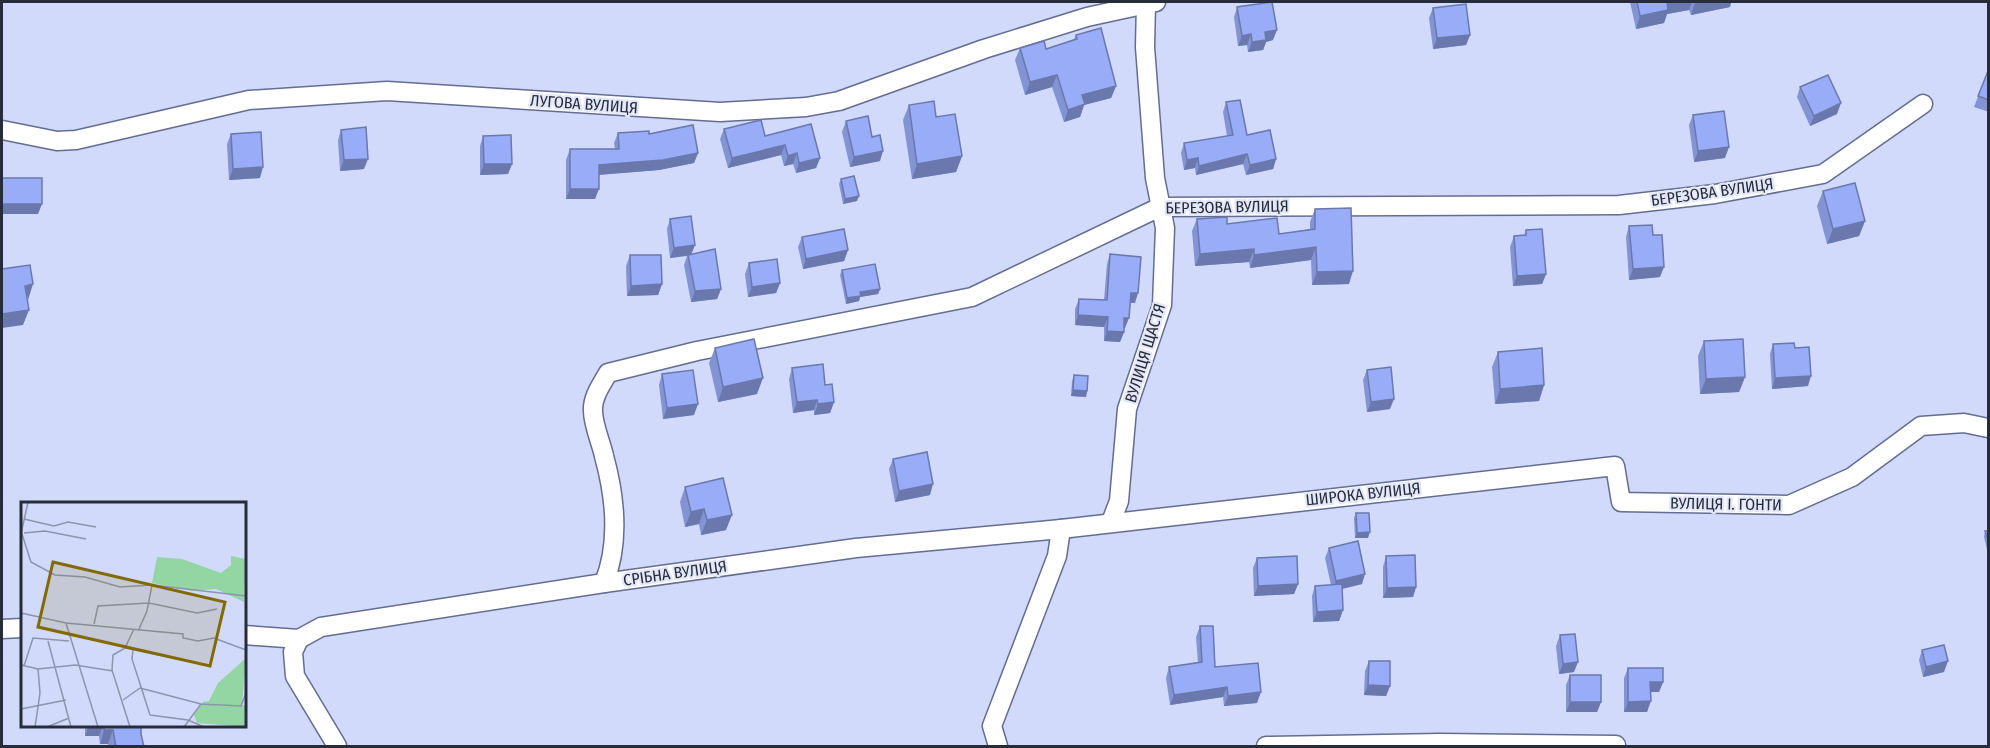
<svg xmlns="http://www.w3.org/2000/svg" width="1990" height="748" viewBox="0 0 1990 748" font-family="'Fira Sans Condensed',sans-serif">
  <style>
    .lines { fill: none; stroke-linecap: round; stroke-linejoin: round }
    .street-casing { stroke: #636d91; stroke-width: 21 }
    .street { stroke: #fff; stroke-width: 18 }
    .wall { fill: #8394d4 }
    .shaded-wall { fill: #6a78ad }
    .building { fill: #98acf7; stroke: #6a78ad; stroke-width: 1.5 }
    .labels { text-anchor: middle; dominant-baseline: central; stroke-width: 4.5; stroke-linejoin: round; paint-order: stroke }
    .street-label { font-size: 16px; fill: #272c3b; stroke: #e3e8f8 }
    .inset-road { fill: none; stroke: #8d94ae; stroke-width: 1.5 }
    .view { fill: #836902; fill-opacity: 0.15; stroke: #836902; stroke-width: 3 }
    .inset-edge { fill: none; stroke: #272c3b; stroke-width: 3 }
  </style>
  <rect width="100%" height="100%" fill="#d1dafb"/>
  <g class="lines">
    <defs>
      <g id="street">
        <path d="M 2,130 L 57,141 L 76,140 L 249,100 L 387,91 L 720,112 L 806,107 L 839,101 L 984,49 L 1087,17 L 1156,2"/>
        <path d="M 1111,522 L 1119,501 L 1127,409 L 1162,305 L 1165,228 L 1155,178 L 1145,47 L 1146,3"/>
        <path d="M 604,583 C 620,543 615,496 604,456 C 601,442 593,425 593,411 C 592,397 602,384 608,373 L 697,351 L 972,297 L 1160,207 L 1619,205 L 1715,194 L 1823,174 L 1923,104"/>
        <path d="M 2,629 L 22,628"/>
        <path d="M 244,635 L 299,639 L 321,627 L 604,583 L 856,548 L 1061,529 L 1615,466 L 1621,502 L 1789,505 L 1852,477 L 1921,426 L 1964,423 L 1988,428"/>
        <path d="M 299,639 L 293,652 L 295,676 L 337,746"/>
        <path d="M 998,746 L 992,726 L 1057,556 L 1061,529"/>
        <path d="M 1266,746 L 1440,743 L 1616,745"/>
      </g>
    </defs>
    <!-- street casing -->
    <use href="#street" class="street-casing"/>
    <!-- street -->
    <use href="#street" class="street"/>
  </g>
  <!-- wall -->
  <g class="wall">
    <path d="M 1630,2 L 1731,2 L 1730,7 L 1691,15 L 1689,10 L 1667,14 L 1664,23 L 1636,29 Z"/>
    <path d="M 1237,7 L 1273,40 L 1266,42 L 1263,50 L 1248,52 L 1247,45 L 1238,46 L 1234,17 Z"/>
    <path d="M 1433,8 L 1470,35 L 1466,45 L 1433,49 L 1429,18 Z"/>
    <path d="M 1076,35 L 1116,86 L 1111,98 L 1084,105 L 1080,117 L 1064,122 L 1052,87 L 1025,95 L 1015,60 L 1020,48 L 1046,49 L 1074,39 Z"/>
    <path d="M 1988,71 L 1989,72 L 1989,112 L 1974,107 Z"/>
    <path d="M 1800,87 L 1837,114 L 1810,126 L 1797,97 Z"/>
    <path d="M 1226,102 L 1247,135 L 1276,159 L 1273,169 L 1246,175 L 1243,164 L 1196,175 L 1195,168 L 1184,170 L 1181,153 L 1184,143 L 1227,136 L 1223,112 Z"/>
    <path d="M 909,105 L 936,117 L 962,156 L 956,172 L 912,179 L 903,120 Z"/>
    <path d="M 1693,115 L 1725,158 L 1694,162 L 1689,125 Z"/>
    <path d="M 846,121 L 872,137 L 880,161 L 850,167 L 842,132 Z"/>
    <path d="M 724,129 L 765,136 L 820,158 L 816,168 L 796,173 L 793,164 L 784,166 L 781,155 L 728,168 L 720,139 Z"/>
    <path d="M 341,130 L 364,169 L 340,171 L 338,140 Z"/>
    <path d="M 618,133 L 649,134 L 698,153 L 694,163 L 659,170 L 599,175 L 595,199 L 566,199 L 566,160 L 570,149 L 615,149 L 614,143 Z"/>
    <path d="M 231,134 L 260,178 L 229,180 L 227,144 Z"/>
    <path d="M 483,136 L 512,164 L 508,174 L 480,175 L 480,146 Z"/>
    <path d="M 841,179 L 857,201 L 843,204 L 839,184 Z"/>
    <path d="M 1823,191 L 1865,221 L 1859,236 L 1827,244 L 1817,206 Z"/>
    <path d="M 1315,209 L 1349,284 L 1312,285 L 1311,260 L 1250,268 L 1249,262 L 1195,266 L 1192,231 L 1197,219 L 1279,234 L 1310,229 L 1310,222 Z"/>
    <path d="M 670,219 L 695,245 L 691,254 L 721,289 L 717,299 L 691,302 L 684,265 L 687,256 L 670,258 L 667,229 Z"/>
    <path d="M 1629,226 L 1653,235 L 1660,277 L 1629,280 L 1626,237 Z"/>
    <path d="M 1526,230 L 1546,274 L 1542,284 L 1513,286 L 1510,247 L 1514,236 L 1524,236 Z"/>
    <path d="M 802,237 L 848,250 L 844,261 L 803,269 L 798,247 Z"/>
    <path d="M 1110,254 L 1135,303 L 1130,303 L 1125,328 L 1124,328 L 1124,332 L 1120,342 L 1104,341 L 1104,327 L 1075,325 L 1075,309 L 1079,299 L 1104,300 L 1107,264 Z"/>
    <path d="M 630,255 L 662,284 L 658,295 L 627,296 L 626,266 Z"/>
    <path d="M 749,263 L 780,283 L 776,293 L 748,297 L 745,274 Z"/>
    <path d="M 842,270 L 880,289 L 878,294 L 860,297 L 859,301 L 846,304 L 840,275 Z"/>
    <path d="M 1704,341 L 1745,377 L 1739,392 L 1700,394 L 1698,356 Z"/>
    <path d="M 1773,344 L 1795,348 L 1808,386 L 1772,389 L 1770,354 Z"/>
    <path d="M 715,348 L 757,394 L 718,402 L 709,363 Z"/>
    <path d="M 1498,352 L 1544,385 L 1539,401 L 1495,404 L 1492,367 Z"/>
    <path d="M 792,368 L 825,385 L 834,402 L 830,413 L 814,415 L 814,410 L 793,413 L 789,379 Z"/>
    <path d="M 1367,370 L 1390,409 L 1367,412 L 1363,380 Z"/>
    <path d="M 662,374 L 694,415 L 663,419 L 659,385 Z"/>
    <path d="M 1074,375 L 1087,391 L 1086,397 L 1071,396 L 1072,381 Z"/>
    <path d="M 893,459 L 930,495 L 895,502 L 889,469 Z"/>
    <path d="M 685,487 L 726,530 L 701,535 L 699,524 L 685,527 L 680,502 Z"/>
    <path d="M 1356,513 L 1368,538 L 1355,538 L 1354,518 Z"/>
    <path d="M 1985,531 L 1989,531 L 1988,554 L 1984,537 Z"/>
    <path d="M 1329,548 L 1362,584 L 1342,589 L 1343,610 L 1339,621 L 1313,622 L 1312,596 L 1315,586 L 1331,585 L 1325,558 Z"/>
    <path d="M 1386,556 L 1416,587 L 1413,597 L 1383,598 L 1383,567 Z"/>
    <path d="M 1257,558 L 1298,584 L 1294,594 L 1254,596 L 1253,568 Z"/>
    <path d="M 1200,626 L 1215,667 L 1257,703 L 1224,706 L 1223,697 L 1170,705 L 1166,678 L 1169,667 L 1198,663 L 1196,637 Z"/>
    <path d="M 1560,635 L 1574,672 L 1559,674 L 1556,646 Z"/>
    <path d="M 1922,650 L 1944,672 L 1923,677 L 1919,660 Z"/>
    <path d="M 1369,661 L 1390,686 L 1386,696 L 1364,695 L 1365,671 Z"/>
    <path d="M 1628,668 L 1663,682 L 1659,692 L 1651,692 L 1647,712 L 1624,712 L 1624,678 Z"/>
    <path d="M 1570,675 L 1601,702 L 1597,712 L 1566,712 L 1566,685 Z"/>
    <path d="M 85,726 L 141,726 L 141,734 L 144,747 L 109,747 L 108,744 L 100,744 L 99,736 L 85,736 Z"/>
  </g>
  <!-- shaded-wall -->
  <g class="shaded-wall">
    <path d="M 1667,2 L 1692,2 L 1689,10 L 1667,14 L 1664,23 L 1636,29 L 1640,16 Z"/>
    <path d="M 1695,2 L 1731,2 L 1730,7 L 1691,15 Z"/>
    <path d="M 1277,30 L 1273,40 L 1266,42 L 1263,50 L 1248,52 L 1252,42 L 1265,32 Z"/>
    <path d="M 1251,34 L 1247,45 L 1238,46 L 1242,36 Z"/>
    <path d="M 1470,35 L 1466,45 L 1433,49 L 1437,38 Z"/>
    <path d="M 1057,75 L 1052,87 L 1025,95 L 1030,82 Z"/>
    <path d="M 1116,86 L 1111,98 L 1084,105 L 1080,117 L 1064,122 L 1068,110 L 1082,95 Z"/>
    <path d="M 1841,103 L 1837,114 L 1810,126 L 1814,116 Z"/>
    <path d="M 785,145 L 781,155 L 728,168 L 732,158 Z"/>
    <path d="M 1729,147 L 1725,158 L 1694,162 L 1698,151 Z"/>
    <path d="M 883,151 L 880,161 L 850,167 L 854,157 Z"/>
    <path d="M 698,153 L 694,163 L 659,170 L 596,175 L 599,165 Z"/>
    <path d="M 797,153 L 793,164 L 784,166 L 788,156 Z"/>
    <path d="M 1247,154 L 1243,164 L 1196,175 L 1199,166 Z"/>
    <path d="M 962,156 L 956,172 L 912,179 L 917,164 Z"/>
    <path d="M 820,158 L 816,168 L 796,173 L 799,163 Z"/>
    <path d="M 1198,158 L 1195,168 L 1184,170 L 1187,160 Z"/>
    <path d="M 368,159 L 364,169 L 340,171 L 344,160 Z"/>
    <path d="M 1276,159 L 1273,169 L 1246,175 L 1250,165 Z"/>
    <path d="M 484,164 L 512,164 L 508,174 L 480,175 Z"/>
    <path d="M 263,167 L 260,178 L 229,180 L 233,169 Z"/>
    <path d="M 570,189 L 599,189 L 595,199 L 566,199 Z"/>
    <path d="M 859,196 L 857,201 L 843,204 L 845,199 Z"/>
    <path d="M 2,204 L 42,204 L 38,214 L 2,214 Z"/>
    <path d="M 1865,221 L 1859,236 L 1827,244 L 1833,229 Z"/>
    <path d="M 695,245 L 691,255 L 670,258 L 674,248 Z"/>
    <path d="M 1316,247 L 1311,260 L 1250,268 L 1254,255 Z"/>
    <path d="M 1254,249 L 1249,262 L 1195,266 L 1200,254 Z"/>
    <path d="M 848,250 L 844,261 L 803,269 L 806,259 Z"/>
    <path d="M 1664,267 L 1660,277 L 1629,280 L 1633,269 Z"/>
    <path d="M 1353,271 L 1349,284 L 1312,285 L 1317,272 Z"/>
    <path d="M 1546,274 L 1542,284 L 1513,286 L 1517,276 Z"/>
    <path d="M 780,283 L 776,293 L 748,297 L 752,287 Z"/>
    <path d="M 33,284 L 28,300 L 25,286 Z"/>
    <path d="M 662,284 L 658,295 L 627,296 L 631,286 Z"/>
    <path d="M 721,289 L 717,299 L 691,302 L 695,291 Z"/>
    <path d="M 880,289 L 878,294 L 860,297 L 859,301 L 846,304 L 847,298 L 860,292 Z"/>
    <path d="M 1131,293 L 1138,293 L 1135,303 L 1127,302 Z"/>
    <path d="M 29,310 L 23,325 L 2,328 L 2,314 Z"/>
    <path d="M 1078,315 L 1108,317 L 1104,327 L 1075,325 Z"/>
    <path d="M 1124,318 L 1129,318 L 1125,328 L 1121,328 Z"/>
    <path d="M 1107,331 L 1124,332 L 1120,342 L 1104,341 Z"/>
    <path d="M 1811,376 L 1808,386 L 1772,389 L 1775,378 Z"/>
    <path d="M 1745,377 L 1739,392 L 1700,394 L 1706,379 Z"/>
    <path d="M 763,378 L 757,394 L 718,402 L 723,387 Z"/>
    <path d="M 1544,385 L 1539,401 L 1495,404 L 1500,389 Z"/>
    <path d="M 1073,390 L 1087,391 L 1086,397 L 1071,396 Z"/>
    <path d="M 1394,399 L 1390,409 L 1367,412 L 1371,402 Z"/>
    <path d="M 817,400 L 814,410 L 793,413 L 797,402 Z"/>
    <path d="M 834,402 L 830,413 L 814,415 L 818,404 Z"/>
    <path d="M 698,404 L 694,415 L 663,419 L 667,408 Z"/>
    <path d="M 933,484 L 930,495 L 895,502 L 899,491 Z"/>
    <path d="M 704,509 L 699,524 L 685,527 L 691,512 Z"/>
    <path d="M 732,515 L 726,530 L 701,535 L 707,520 Z"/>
    <path d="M 1370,532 L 1368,538 L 1355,538 L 1357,533 Z"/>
    <path d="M 1365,574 L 1362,584 L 1333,591 L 1336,581 Z"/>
    <path d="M 1298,584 L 1294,594 L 1254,596 L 1258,586 Z"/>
    <path d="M 1416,587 L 1413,597 L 1383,598 L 1387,588 Z"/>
    <path d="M 1343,610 L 1339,621 L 1313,622 L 1317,612 Z"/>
    <path d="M 1948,661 L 1944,672 L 1923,677 L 1926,667 Z"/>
    <path d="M 1578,662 L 1574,672 L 1559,674 L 1563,664 Z"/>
    <path d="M 1650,682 L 1663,682 L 1659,692 L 1647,692 Z"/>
    <path d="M 1368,685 L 1390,686 L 1386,696 L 1364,695 Z"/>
    <path d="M 1227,687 L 1223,697 L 1170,705 L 1174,695 Z"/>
    <path d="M 1261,692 L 1257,703 L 1224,706 L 1228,696 Z"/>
    <path d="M 1651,701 L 1647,712 L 1624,712 L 1628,702 Z"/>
    <path d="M 1570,702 L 1601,702 L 1597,712 L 1566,712 Z"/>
    <path d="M 89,726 L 103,726 L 99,736 L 85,736 Z"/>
    <path d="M 104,730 L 113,730 L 108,744 L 100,744 Z"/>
  </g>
  <!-- building -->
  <g class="building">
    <path d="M 1272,2 L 1277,30 L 1265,32 L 1266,40 L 1252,42 L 1251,34 L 1242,36 L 1237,7 Z"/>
    <path d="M 1637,2 L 1670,2 L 1667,2 L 1668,10 L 1640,16 Z"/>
    <path d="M 1466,4 L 1470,35 L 1437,38 L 1433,8 Z"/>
    <path d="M 1101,28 L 1116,86 L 1082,95 L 1085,104 L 1068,110 L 1057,75 L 1030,82 L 1020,48 L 1044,41 L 1046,49 L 1077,39 L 1076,35 Z"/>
    <path d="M 1988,71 L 1989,72 L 1989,100 L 1978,96 Z"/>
    <path d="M 1828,75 L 1841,103 L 1814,116 L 1800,87 Z"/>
    <path d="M 1240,100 L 1247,135 L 1270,130 L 1276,159 L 1250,165 L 1247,154 L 1199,166 L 1198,158 L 1187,160 L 1184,143 L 1233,135 L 1226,102 Z"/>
    <path d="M 934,101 L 936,117 L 955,114 L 962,156 L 917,164 L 909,105 Z"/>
    <path d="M 1724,111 L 1729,147 L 1698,151 L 1693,115 Z"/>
    <path d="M 868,116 L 872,137 L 880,135 L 883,151 L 854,157 L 846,121 Z"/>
    <path d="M 761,120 L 765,136 L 811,124 L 820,158 L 799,163 L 797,153 L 788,156 L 785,145 L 732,158 L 724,129 Z"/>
    <path d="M 693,125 L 698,153 L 663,160 L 599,165 L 599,189 L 570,189 L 570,149 L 619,149 L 618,133 L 649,131 L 649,134 Z"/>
    <path d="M 366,127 L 368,159 L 344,160 L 341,130 Z"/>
    <path d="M 261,132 L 263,167 L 233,169 L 231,134 Z"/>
    <path d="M 511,135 L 512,164 L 484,164 L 483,136 Z"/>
    <path d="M 854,176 L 859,196 L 845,199 L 841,179 Z"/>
    <rect x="2" y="178" width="40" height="26"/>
    <path d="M 1855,183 L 1865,221 L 1833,229 L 1823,191 Z"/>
    <path d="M 1351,208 L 1353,271 L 1317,272 L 1316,247 L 1254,255 L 1254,249 L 1200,254 L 1197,219 L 1227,217 L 1227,224 L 1277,218 L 1279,234 L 1315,229 L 1315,209 Z"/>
    <path d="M 691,216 L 695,245 L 674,248 L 670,219 Z"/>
    <path d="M 1652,225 L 1653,235 L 1662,235 L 1664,267 L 1633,269 L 1629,226 Z"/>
    <path d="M 844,229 L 848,250 L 806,259 L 802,237 Z"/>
    <path d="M 1542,229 L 1546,274 L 1517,276 L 1514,236 L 1526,235 L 1526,230 Z"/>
    <path d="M 715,249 L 721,289 L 695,291 L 688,255 Z"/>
    <path d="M 1110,254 L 1141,257 L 1138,293 L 1131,293 L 1129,318 L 1124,318 L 1124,332 L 1107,331 L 1108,317 L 1078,315 L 1079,299 L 1107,300 Z"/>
    <path d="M 630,255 L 661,255 L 662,284 L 631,286 Z"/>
    <path d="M 777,259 L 780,283 L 752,287 L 749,263 Z"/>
    <path d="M 875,264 L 880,289 L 860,292 L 861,296 L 847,298 L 842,270 Z"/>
    <path d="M 30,265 L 33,284 L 25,286 L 29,310 L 2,314 L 2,269 Z"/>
    <path d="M 754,339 L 763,378 L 723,387 L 715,348 Z"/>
    <path d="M 1743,339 L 1745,377 L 1706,379 L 1704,341 Z"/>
    <path d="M 1794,343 L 1795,348 L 1809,347 L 1811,376 L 1775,378 L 1773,344 Z"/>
    <path d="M 1542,348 L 1544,385 L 1500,389 L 1498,352 Z"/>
    <path d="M 823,364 L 825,385 L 832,384 L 834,402 L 818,404 L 817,400 L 797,402 L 792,368 Z"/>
    <path d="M 1391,367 L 1394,399 L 1371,402 L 1367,370 Z"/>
    <path d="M 693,370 L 698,404 L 667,408 L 662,374 Z"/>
    <path d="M 1074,375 L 1088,376 L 1087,391 L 1073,390 Z"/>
    <path d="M 927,452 L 933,484 L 899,491 L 893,459 Z"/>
    <path d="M 723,478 L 732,515 L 707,520 L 704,509 L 691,512 L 685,487 Z"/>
    <path d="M 1356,513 L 1369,513 L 1370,532 L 1357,533 Z"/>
    <path d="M 1985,531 L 1989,531 L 1989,543 Z"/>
    <path d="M 1358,541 L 1365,574 L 1336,581 L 1329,548 Z"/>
    <path d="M 1415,555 L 1416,587 L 1387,588 L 1386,556 Z"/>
    <path d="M 1297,556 L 1298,584 L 1258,586 L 1257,558 Z"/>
    <path d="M 1342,584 L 1343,610 L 1317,612 L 1315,586 Z"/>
    <path d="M 1200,626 L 1213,626 L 1215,667 L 1258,663 L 1261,692 L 1228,696 L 1227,687 L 1174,695 L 1169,667 L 1202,662 Z"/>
    <path d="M 1575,634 L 1578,662 L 1563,664 L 1560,635 Z"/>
    <path d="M 1944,645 L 1948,661 L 1926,667 L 1922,650 Z"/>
    <path d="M 1369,661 L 1390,661 L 1390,686 L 1368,685 Z"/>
    <path d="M 1628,668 L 1663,668 L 1663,682 L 1650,682 L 1651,701 L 1628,702 Z"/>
    <rect x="1570" y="675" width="31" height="27"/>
    <path d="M 104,726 L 141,726 L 141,734 L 144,747 L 116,747 L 113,730 L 104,730 Z"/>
  </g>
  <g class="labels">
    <!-- street labels -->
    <g class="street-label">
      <text transform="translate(584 104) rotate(4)">ЛУГОВА ВУЛИЦЯ</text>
      <text transform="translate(1712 192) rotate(-8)">БЕРЕЗОВА ВУЛИЦЯ</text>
      <text transform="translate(1227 207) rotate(-1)">БЕРЕЗОВА ВУЛИЦЯ</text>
      <text transform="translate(1145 353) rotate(-73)">ВУЛИЦЯ ЩАСТЯ</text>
      <text transform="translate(1363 494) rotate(-6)">ШИРОКА ВУЛИЦЯ</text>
      <text transform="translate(1726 504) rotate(1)">ВУЛИЦЯ І. ГОНТИ</text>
      <text transform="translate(675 573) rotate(-8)">СРІБНА ВУЛИЦЯ</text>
    </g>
  </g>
  <!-- overview -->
  <g transform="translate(21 502)">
    <rect width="225" height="225" fill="#d1dafb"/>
    <path d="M 210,54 L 225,57 L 223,100 L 195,87 L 171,89 L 131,81 L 136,55 L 161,57 L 200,71 L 210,63 ZM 225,156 L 221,203 L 225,204 L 225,225 L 176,221 L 173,213 L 182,200 L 188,199 L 197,181 Z" fill="#93d6a4"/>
    <path class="inset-road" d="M 3,17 L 33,24 L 47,20 L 75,25M 3,31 L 24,29 L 65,37M 0,32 L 7,0M 1,32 L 10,60 L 34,73 L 64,75 L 99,85 L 131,83 L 225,94M 0,111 L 45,121 L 162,132 L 162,136 L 177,139 L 193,136 L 225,148M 45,121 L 77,225M 73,122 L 77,104 L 128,101 L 176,111 L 196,107M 118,127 L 126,109 L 131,83M 27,139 L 50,225M 104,146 L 113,127M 112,147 L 111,157 L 129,213M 0,163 L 17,167 L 54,163 L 92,169M 3,164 L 12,136 L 48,139M 119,186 L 180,202M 102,198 L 119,186M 180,202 L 220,204 L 225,191M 0,207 L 45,198M 129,213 L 167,218 L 183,225M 14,225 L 19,191 L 17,167M 26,225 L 48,216M 109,225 L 91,168 L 92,153 L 104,146 L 157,157M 163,225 L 180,202"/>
    <path class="view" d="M 32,60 L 204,100 L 189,164 L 17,125 Z"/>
    <rect width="225" height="225" class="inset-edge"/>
  </g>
  <!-- border -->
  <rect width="1990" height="748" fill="none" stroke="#272c3b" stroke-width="6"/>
</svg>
